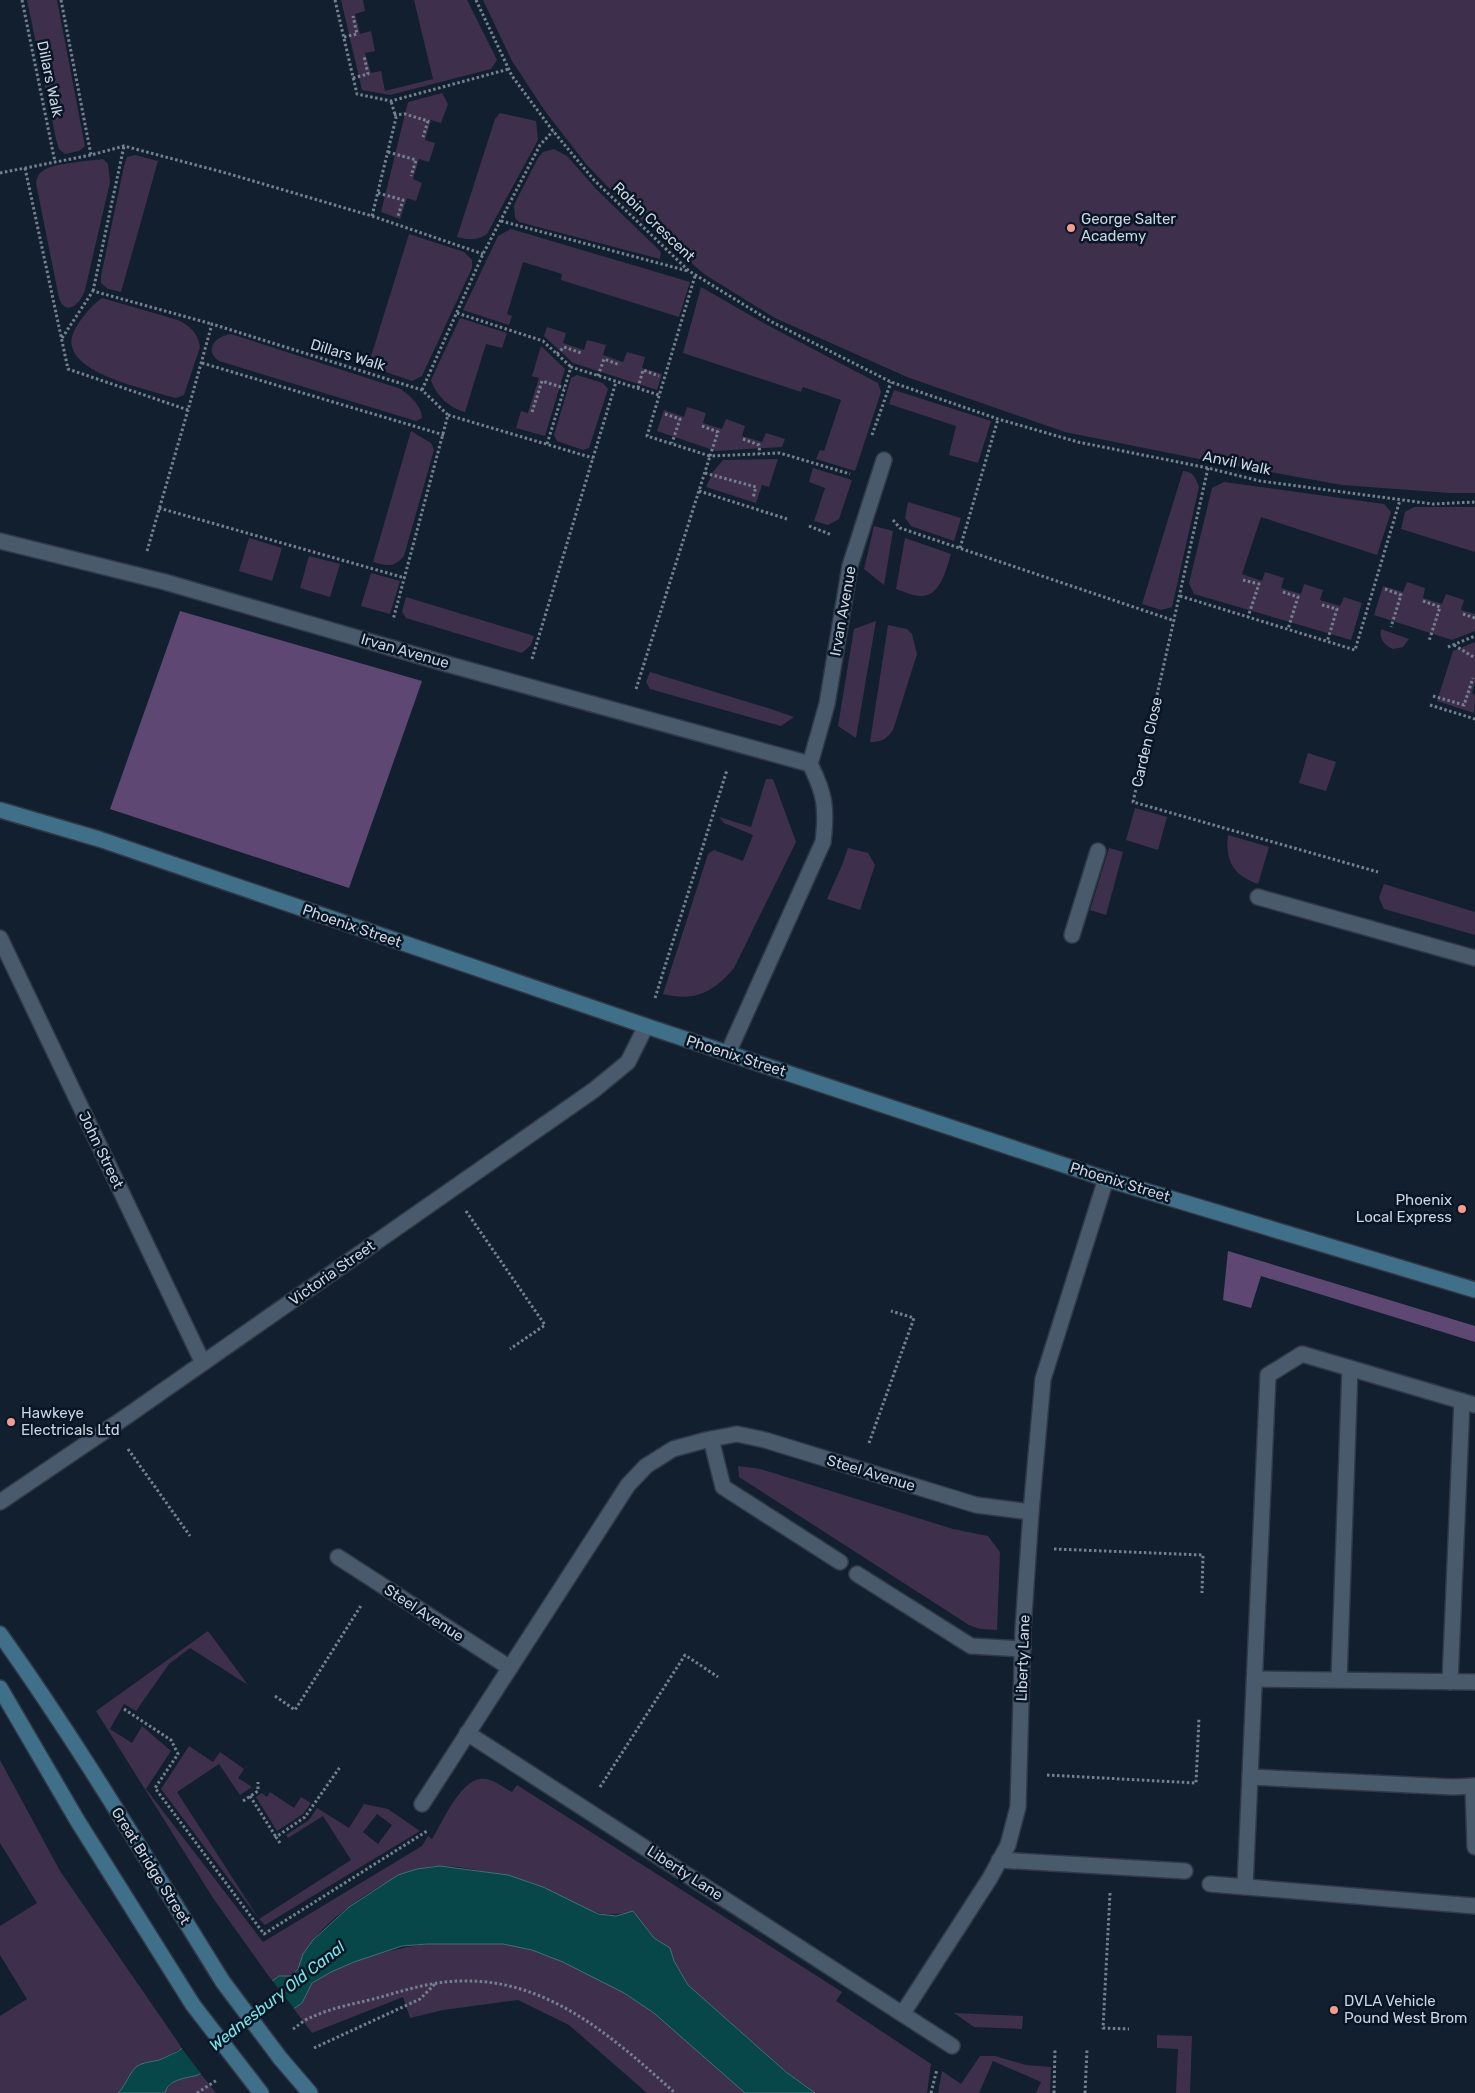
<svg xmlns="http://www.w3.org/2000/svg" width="1475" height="2093" viewBox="0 0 1475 2093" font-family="Rubik,sans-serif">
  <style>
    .green { fill: #3e304d; fill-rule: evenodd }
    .forest { fill: #5e4873 }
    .water { fill: #074649; stroke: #427176 }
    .pier { fill: #111f2f }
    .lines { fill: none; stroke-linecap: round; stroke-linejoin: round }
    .lane-casing { stroke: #313946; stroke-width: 18 }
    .street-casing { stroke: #313946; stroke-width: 18 }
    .secondary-casing { stroke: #313946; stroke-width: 18 }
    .path { stroke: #75818e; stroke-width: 3; stroke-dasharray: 2.5 2.5; stroke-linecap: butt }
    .lane { stroke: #4a5a6d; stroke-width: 15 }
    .street { stroke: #4a5a6d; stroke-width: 15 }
    .secondary { stroke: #406f89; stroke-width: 15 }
    .secondary-bridge-casing { stroke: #313946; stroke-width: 18; stroke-linecap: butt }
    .secondary-bridge { stroke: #406f89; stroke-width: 15 }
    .poi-dot { fill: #f59c91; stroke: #081525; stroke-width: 2 }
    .labels { text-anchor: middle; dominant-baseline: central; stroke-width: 5; stroke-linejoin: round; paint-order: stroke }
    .street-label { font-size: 15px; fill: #cbd4df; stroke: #081525 }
    .poi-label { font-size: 15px; fill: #cbd4df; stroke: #081525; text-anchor: start }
    .water-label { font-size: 16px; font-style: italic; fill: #77e8ec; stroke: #081525 }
  </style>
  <rect width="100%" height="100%" fill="#111f2f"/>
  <!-- green -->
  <g class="green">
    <path d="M 27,0 L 57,0 L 85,146 L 79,151 L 65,154 L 59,149 L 56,139 Z"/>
    <path d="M 341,0 L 363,0 L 365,11 L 355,14 L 360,34 L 371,31 L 375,51 L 365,53 L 371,73 L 381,71 L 385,91 L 433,79 L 414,0 L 467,0 L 497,60 L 491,69 L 390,95 L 362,90 Z"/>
    <path d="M 483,0 L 1475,0 L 1475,493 L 1450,493 L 1342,485 L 1209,461 L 1065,432 L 907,377 L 775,318 L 704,274 L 628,208 L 586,164 L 545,111 L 512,61 Z"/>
    <path d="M 442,93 L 448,104 L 441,123 L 431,120 L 425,140 L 435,143 L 429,162 L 419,159 L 413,179 L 422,183 L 416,201 L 407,198 L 400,219 L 381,212 L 408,102 Z"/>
    <path d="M 500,113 L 536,121 L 538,140 L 487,234 C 477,241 469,240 457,237 L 495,119 Z"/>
    <path d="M 554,149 L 567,156 L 597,190 L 661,252 L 660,259 L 519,222 L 515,218 L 514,206 L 517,199 L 538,158 L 543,152 Z"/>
    <path d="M 135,155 L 158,161 L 121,292 L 108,289 L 101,283 L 101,276 L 124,166 L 127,157 Z"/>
    <path d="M 103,159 L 108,164 L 110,182 L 85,290 C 81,303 66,318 59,298 L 36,183 C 37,177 39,173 44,170 C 55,163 89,161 103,159 Z"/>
    <path d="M 511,229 L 690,282 L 679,317 L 561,280 L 562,274 L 523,262 L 507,314 L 512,316 L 509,325 L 463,310 L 498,236 Z"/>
    <path d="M 409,234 L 464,252 L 472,260 L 472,268 L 422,376 L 412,381 L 368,366 Z"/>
    <path d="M 701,287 L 769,326 L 878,383 L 881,392 L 855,471 L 816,459 L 820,450 L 824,451 L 841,400 L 803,387 L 801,392 L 683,353 Z"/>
    <path d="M 102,298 L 178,320 C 190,326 198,333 200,347 L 184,395 L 176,398 L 168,396 C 140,387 46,369 78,324 C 85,314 92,305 102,298 Z"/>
    <path d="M 460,318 L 507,333 L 502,348 L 486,344 L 465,412 C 449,408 436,395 431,380 Z"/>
    <path d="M 547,327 L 566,333 L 563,343 L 584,350 L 587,340 L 606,345 L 603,355 L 623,362 L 627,352 L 645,357 L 642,368 L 662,374 L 657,390 L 573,363 L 544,336 Z"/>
    <path d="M 231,334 L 401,389 C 411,397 421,405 422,418 L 416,421 L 219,361 C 203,349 216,336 231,334 Z"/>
    <path d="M 541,346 L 565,369 L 545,436 L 516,428 L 521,411 L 528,413 L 539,378 L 532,376 Z"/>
    <path d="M 577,375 L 603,383 L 608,389 L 589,448 L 583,450 L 557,441 L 554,435 L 571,378 Z"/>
    <path d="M 894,390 L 991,421 L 978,463 L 949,455 L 956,426 L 889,404 Z"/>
    <path d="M 687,407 L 706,413 L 703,423 L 722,429 L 726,419 L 745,426 L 742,436 L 762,442 L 766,433 L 785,439 L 782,447 L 716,451 L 657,431 L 664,410 L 684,417 Z"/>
    <path d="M 411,431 L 431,443 L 434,450 L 404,556 C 394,568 387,566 373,562 Z"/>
    <path d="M 778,459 L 769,487 L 762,485 L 756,503 L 706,487 L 713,472 L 723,460 Z"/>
    <path d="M 813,468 L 852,480 L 839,519 L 828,525 L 814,521 L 825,488 L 809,482 Z"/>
    <path d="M 1183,471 C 1194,472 1195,477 1199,487 L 1172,607 L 1161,610 L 1142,604 Z"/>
    <path d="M 1224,482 L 1384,504 L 1391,512 L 1377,555 L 1261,517 L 1242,574 L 1262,581 L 1265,572 L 1284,578 L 1281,588 L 1301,594 L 1304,584 L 1323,590 L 1320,600 L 1340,606 L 1344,597 L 1362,603 L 1351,640 L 1194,594 L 1189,583 L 1212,488 Z"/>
    <path d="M 908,502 L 961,518 L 954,541 L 911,526 L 905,518 Z"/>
    <path d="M 1414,507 L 1475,507 L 1475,552 L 1401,529 L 1405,512 Z"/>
    <path d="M 874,526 L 893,531 L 884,585 L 864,569 Z"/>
    <path d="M 249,538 L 282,548 L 272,581 L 239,571 Z"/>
    <path d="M 905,538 L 951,554 C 946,569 941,597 920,596 C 912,596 903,591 896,589 Z"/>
    <path d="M 309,556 L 340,564 L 330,597 L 300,588 Z"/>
    <path d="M 371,573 L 400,581 L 390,614 L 361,606 Z"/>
    <path d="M 1407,582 L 1425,588 L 1423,598 L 1442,604 L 1446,594 L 1464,600 L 1461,610 L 1475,614 L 1475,631 L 1452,640 L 1374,615 L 1383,586 L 1403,592 Z"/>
    <path d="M 406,597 L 534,636 L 531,645 L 522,653 L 406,618 L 402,612 Z"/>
    <path d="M 876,621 L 856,738 L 838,726 L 854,629 Z"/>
    <path d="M 888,625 L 907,629 L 912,634 L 917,654 L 893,730 C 886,740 881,742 870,742 Z"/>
    <path d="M 1381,629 L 1409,639 L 1403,647 L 1393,649 C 1384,645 1379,639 1381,629 Z"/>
    <path d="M 1475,642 L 1475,683 L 1472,693 L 1475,695 L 1474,713 L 1437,701 L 1453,651 Z"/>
    <path d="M 650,672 L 774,710 L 794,717 L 781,726 L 650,689 L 646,682 Z"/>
    <path d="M 1308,753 L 1336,762 L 1326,791 L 1299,783 Z"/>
    <path d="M 766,779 L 773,779 L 796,842 L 734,968 C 714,992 695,1002 663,994 L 708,854 L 714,850 L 743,861 L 753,835 L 724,823 L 719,817 L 751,827 Z"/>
    <path d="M 1135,808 L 1167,817 L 1158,850 L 1126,840 Z"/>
    <path d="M 1228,835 L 1269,847 L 1258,884 C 1233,875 1225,861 1228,835 Z"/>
    <path d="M 848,848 L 868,853 L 875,865 L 860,910 L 827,899 L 842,865 Z"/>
    <path d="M 1109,848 L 1123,852 L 1106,915 L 1090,910 Z"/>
    <path d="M 1384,884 L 1475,912 L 1475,935 L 1384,909 L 1379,898 Z"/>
    <path d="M 738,1466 L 760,1469 L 953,1529 L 988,1536 L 1000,1552 L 997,1630 L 980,1629 L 969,1625 L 739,1477 Z"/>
    <path d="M 208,1631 L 248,1685 L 190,1648 L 169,1664 L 136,1711 L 124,1704 L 110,1729 L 132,1743 L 142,1726 L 171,1751 L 146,1789 L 263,1942 L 422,1846 L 428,1836 L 432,1839 C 442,1823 460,1781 480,1779 C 491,1777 502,1787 512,1792 L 517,1785 L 842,1992 L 836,2001 L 931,2064 L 927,2093 L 815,2093 L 786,2072 L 688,1985 L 674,1961 L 670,1948 L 654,1938 L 633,1911 C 597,1921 579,1906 548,1890 C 529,1880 507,1875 486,1872 C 472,1869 456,1866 441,1866 C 399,1866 339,1909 313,1940 C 303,1951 302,1966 292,1976 L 279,1976 L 273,1982 L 213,1898 L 96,1711 Z"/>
    <path d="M 189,1746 L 213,1762 L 220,1752 L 244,1769 L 238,1778 L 252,1787 L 240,1795 L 219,1764 L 177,1792 L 259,1919 L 351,1860 L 323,1816 L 288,1838 L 286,1835 L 309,1820 L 317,1808 L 349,1828 L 364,1804 L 388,1809 L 420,1831 L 265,1925 L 259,1919 L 161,1789 ZM 377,1814 L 392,1825 L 378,1844 L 363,1832 Z"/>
    <path d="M 0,1760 L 60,1871 L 182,2048 L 161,2059 L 148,2062 L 127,2078 L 123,2088 L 118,2093 L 0,2093 L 0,2016 L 27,1999 L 0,1955 L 0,1926 L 37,1903 L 0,1843 Z"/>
    <path d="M 270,1792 L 294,1808 L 301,1797 L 311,1803 L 303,1814 L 277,1831 L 256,1797 L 262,1793 L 267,1797 Z"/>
    <path d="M 427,1944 C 452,1944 478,1941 503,1944 C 553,1950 614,1983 654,2013 C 686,2036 716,2066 745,2093 L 647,2093 L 569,2025 L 518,2000 L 443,2010 L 410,2018 L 403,1997 L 312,2033 L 294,2009 C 303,2002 304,1993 312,1984 C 330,1964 400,1947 427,1944 Z"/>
    <path d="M 954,2013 L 1023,2016 L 1022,2029 L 974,2027 Z"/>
    <path d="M 1157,2035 L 1192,2036 L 1190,2093 L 1176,2093 L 1178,2049 L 1157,2048 Z"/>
    <path d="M 980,2056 L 995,2056 L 1026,2065 L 1051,2067 L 1050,2093 L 1036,2093 L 1041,2082 L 993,2061 L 979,2093 L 938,2093 L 942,2071 L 961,2084 Z"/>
    <path d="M 201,2074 L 216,2093 L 165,2093 L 165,2089 L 178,2079 Z"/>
  </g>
  <!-- forest -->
  <g class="forest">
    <path d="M 180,611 L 422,681 L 349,888 L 110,809 Z"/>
    <path d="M 1228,1251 L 1475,1326 L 1475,1342 L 1261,1276 L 1251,1308 L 1223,1300 Z"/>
  </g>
  <!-- water -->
  <path class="water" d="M 440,1866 L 508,1875 L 543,1887 L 598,1914 L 616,1916 L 633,1911 L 654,1938 L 670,1948 L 674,1961 L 688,1985 L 786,2072 L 815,2093 L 745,2093 L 654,2013 L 624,1993 L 563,1962 L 532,1950 L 503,1944 L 427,1944 L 402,1946 L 354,1962 L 331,1972 L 312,1983 L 302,2003 L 198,2075 C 187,2078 168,2079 165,2093 L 118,2093 C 126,2085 128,2075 136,2067 C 143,2062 151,2062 159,2060 C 165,2058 171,2054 177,2052 L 279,1976 L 292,1976 L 298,1969 L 303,1954 L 313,1940 L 349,1907 L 398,1875 L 417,1869 Z"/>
  <!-- pier -->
  <path class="pier" d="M 271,1979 L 295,2010 L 202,2075 L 180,2046 Z"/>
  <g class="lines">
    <defs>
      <g id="lane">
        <path d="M 1072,935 L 1098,851"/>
        <path d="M 1255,1679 L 1475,1682"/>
        <path d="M 1339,1680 L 1350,1368"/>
        <path d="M 1450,1682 L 1462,1401"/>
        <path d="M 1250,1777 L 1453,1787 L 1475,1786"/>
        <path d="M 1473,1786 L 1475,1847"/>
        <path d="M 1210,1884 L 1475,1906"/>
        <path d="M 1245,1887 L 1268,1375 L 1302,1354 L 1475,1405"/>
      </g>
      <g id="street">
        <path d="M 0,541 L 165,582 L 447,664 L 810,764"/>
        <path d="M 1258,897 L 1475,958"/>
        <path d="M 0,938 L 203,1363"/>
        <path d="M 728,1053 L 823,842 C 827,808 825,794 810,764 L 827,704 L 850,566 L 884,460"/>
        <path d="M 711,1439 L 723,1487 L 840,1562"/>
        <path d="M 0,1502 L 127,1416 L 594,1090 L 628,1062 L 646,1026"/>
        <path d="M 338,1557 L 510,1668"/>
        <path d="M 857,1574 L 971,1646 L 1023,1649"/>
        <path d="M 467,1733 L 952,2046"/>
        <path d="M 422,1804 L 628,1485 L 646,1466 L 673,1449 L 706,1440 L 737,1434 L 765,1440 L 976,1505 L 1031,1512"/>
        <path d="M 999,1860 L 1185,1871"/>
        <path d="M 903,2013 L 990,1878 L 1008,1845 L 1018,1807 L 1023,1629 L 1031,1512 L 1043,1379 L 1106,1179"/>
      </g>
      <g id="secondary">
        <path d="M 0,810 L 99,839 L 646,1026 L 1106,1179 L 1475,1290"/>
        <path d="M 0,1634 C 80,1746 150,1865 223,1982"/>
        <path d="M 0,1688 L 77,1820 L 193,2005"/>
        <path d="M 280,2058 L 310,2093"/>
        <path d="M 251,2080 L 261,2093"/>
      </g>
    </defs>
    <!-- lane casing -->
    <use href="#lane" class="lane-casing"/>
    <!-- street casing -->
    <use href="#street" class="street-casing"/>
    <!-- secondary casing -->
    <use href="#secondary" class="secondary-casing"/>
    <!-- path -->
    <g class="path">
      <path d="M 22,0 L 55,162"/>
      <path d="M 61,0 L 91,155 L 124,146 L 226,173 L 372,216 L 483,254"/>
      <path d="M 335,0 L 357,94 L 391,101 L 509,69"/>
      <path d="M 476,0 L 512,76 L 553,131 L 594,180 L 689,271 L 772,322 L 891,382 L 998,419 L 1078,442 L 1208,468 L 1260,481 L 1433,504 L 1475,502"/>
      <path d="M 344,37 L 357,34 L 353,16"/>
      <path d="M 353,78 L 368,74 L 364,56"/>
      <path d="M 394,115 L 405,114 L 428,121 L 423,137"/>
      <path d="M 388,152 L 416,160 L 411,176"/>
      <path d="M 25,168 L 68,369 L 188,410 L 212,324 L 422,390 L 448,415 L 393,620"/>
      <path d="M 0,173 L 91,155"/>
      <path d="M 378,193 L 403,200 L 398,216"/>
      <path d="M 372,216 L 396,118 L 391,101"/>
      <path d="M 501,221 L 688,271"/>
      <path d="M 93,291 L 124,146"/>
      <path d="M 457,313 L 543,341 L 571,367"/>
      <path d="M 62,338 L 93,291 L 212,324"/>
      <path d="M 557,354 L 564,347 L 581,353"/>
      <path d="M 202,363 L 444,435"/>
      <path d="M 598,376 L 604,359 L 620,365"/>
      <path d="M 638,388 L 643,370 L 659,376"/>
      <path d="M 422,390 L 483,254 L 540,145 L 553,131"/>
      <path d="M 532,412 L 542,381 L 564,388"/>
      <path d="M 665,414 L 680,419 L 672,443"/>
      <path d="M 448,415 L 593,458"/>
      <path d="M 702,426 L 718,432 L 710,456 L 780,453 L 850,474"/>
      <path d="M 872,435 L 891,382"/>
      <path d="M 743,439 L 759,445 L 760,454"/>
      <path d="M 547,444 L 571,367 L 659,395"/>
      <path d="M 1208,468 L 1133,802 L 1378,872"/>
      <path d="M 705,473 L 756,487 L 753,498"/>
      <path d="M 699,491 L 787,519"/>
      <path d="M 159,508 L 405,578"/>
      <path d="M 893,520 L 900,528 L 1175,621"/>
      <path d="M 809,526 L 832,535"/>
      <path d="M 960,548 L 998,419"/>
      <path d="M 147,551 L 188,410"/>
      <path d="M 1243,580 L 1259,584 L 1248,617"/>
      <path d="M 1385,589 L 1401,595 L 1391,627"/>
      <path d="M 1283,592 L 1298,597 L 1288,629"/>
      <path d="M 1180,596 L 1355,650 L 1400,500"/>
      <path d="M 1423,601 L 1440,607 L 1429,641"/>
      <path d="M 1322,605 L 1337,609 L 1327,642"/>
      <path d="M 1463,614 L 1475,618"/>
      <path d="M 1454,645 L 1475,658"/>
      <path d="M 1448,647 L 1475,636"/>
      <path d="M 532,659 L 616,382"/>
      <path d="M 636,689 L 710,456 L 647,436 L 695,276"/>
      <path d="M 1433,696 L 1464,705 L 1473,678"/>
      <path d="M 1430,705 L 1475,719"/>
      <path d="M 655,998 L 727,770"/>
      <path d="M 466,1211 L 545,1325 L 510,1349"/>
      <path d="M 869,1443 L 914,1318 L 891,1311"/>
      <path d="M 128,1449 L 190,1536"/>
      <path d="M 1054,1549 L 1203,1555 L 1202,1593"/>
      <path d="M 275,1696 L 295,1710 L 362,1604"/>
      <path d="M 124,1709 L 171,1740 L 178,1754 L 155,1788 L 264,1934 L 427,1831"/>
      <path d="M 1047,1775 L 1196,1783 L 1199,1718"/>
      <path d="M 600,1787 L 685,1655 L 718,1677"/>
      <path d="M 250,1796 L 276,1837"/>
      <path d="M 243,1801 L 258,1791 L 258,1782"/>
      <path d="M 280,1843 L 276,1837 L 305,1817 L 340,1767"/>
      <path d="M 1110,1893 L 1103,2028 L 1129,2029"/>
      <path d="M 293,2029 C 299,2025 305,2019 312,2017 C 333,2007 359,2003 381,1997 C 408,1989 435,1981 463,1981 C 549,1979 615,2039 675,2093"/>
      <path d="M 314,2048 L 420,1999 L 436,1983"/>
      <path d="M 197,2093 L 217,2080"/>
      <path d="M 931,2093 L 937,2069"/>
      <path d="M 1054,2093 L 1055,2049"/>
      <path d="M 1085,2093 L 1087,2050"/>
    </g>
    <!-- lane -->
    <use href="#lane" class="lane"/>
    <!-- street -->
    <use href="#street" class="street"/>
    <!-- secondary -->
    <use href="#secondary" class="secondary"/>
    <defs>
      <g id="secondary-bridge">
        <path d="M 223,1982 L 280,2058"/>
        <path d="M 193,2005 L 251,2080"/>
      </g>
    </defs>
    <!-- secondary-bridge casing -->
    <use href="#secondary-bridge" class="secondary-bridge-casing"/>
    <!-- secondary-bridge -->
    <use href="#secondary-bridge" class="secondary-bridge"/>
  </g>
  <!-- markers -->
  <g class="poi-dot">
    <circle cx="1071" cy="228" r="5"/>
    <circle cx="1462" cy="1209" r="5"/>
    <circle cx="11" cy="1422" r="5"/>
    <circle cx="1334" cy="2010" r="5"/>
  </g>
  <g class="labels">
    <!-- street labels -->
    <g class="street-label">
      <text transform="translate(50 79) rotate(78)">Dillars Walk</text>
      <text transform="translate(654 222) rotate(44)">Robin Crescent</text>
      <text transform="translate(348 355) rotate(17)">Dillars Walk</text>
      <text transform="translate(1237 463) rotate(12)">Anvil Walk</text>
      <text transform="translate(843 611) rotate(-80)">Irvan Avenue</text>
      <text transform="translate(405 651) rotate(16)">Irvan Avenue</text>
      <text transform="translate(1147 742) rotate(-77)">Carden Close</text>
      <text transform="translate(352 926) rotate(19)">Phoenix Street</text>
      <text transform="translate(736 1056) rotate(18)">Phoenix Street</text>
      <text transform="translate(101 1150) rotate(64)">John Street</text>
      <text transform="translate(1120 1182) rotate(17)">Phoenix Street</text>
      <text transform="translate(332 1273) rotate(-35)">Victoria Street</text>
      <text transform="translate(871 1473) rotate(17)">Steel Avenue</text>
      <text transform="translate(424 1613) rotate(33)">Steel Avenue</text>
      <text transform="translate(1023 1658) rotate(-88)">Liberty Lane</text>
      <text transform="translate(151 1866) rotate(58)">Great Bridge Street</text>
      <text transform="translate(685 1873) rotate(33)">Liberty Lane</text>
    </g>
    <!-- poi labels -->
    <g class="poi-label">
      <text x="1081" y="219">George Salter<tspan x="1081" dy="17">Academy</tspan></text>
      <text x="1452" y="1200" text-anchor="end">Phoenix<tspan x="1452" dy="17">Local Express</tspan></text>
      <text x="21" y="1413">Hawkeye<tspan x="21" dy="17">Electricals Ltd</tspan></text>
      <text x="1344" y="2001">DVLA Vehicle<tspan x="1344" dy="17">Pound West Brom</tspan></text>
    </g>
    <!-- water labels -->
    <g class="water-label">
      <text transform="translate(277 1996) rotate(-38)">Wednesbury Old Canal</text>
    </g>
  </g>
</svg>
